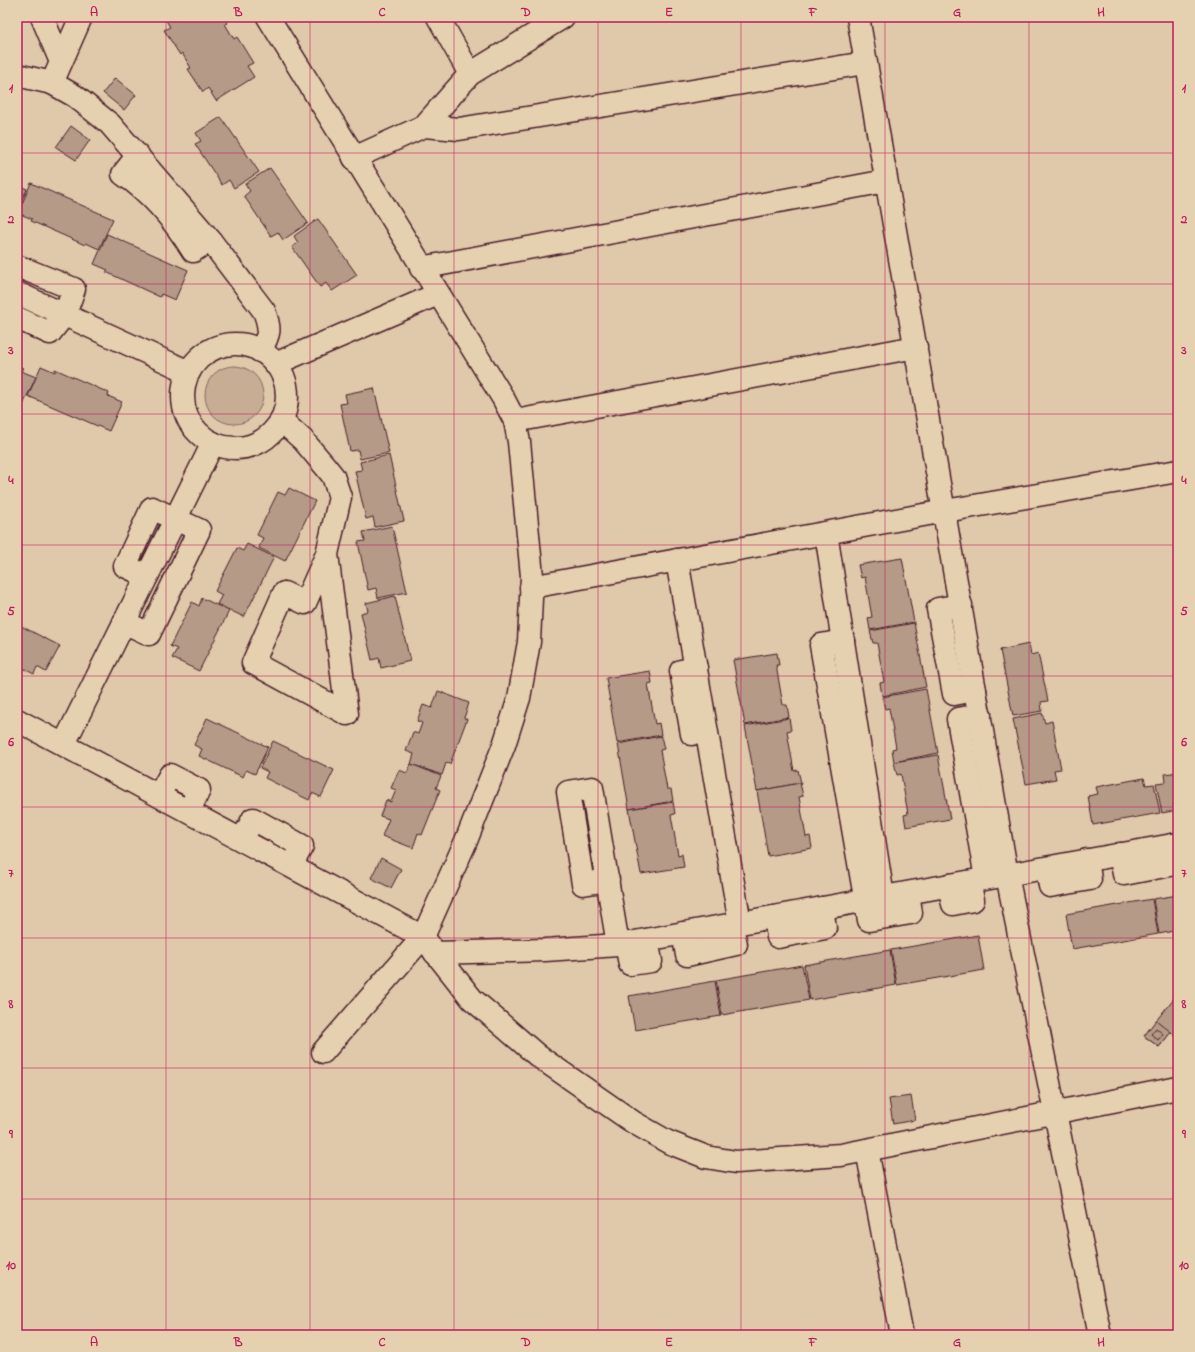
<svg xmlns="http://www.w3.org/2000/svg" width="1195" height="1352" viewBox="0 0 1195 1352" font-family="'Indie Flower',sans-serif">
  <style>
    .green { fill: #c6ad94; stroke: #886660 }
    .building { fill: #b59a87; stroke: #4a1f2b }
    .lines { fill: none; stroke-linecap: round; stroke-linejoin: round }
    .street-casing { stroke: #4a1f2b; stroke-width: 25 }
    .street { stroke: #e5d0af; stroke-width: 22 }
    .grid { fill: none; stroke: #c2185b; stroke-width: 1; stroke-opacity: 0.55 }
    .neatline { fill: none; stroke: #c2185b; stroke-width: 1.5 }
    .grid-label { font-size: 13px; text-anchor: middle; font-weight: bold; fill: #c2185b }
  </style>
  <rect width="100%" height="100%" fill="#dfc9aa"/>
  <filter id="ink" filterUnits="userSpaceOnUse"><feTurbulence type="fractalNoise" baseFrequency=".025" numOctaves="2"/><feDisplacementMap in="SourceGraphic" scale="8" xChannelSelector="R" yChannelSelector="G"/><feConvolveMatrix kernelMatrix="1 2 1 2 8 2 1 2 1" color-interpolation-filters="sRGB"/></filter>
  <g filter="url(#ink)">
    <!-- green -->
    <circle class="green" cx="234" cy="395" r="29"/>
    <!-- building -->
    <g class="building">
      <path d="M 164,17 L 224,17 L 228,23 L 225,24 L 234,39 L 237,37 L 253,63 L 247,66 L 254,77 L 216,101 L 208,88 L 203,92 L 188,69 L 191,68 L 182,53 L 180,55 L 164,30 L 170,27 Z"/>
      <path d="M 115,78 L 136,95 L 124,110 L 103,93 Z"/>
      <path d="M 221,117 L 259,172 L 234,188 L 229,180 L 222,185 L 195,144 L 201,141 L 196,133 Z"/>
      <path d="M 71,126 L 90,140 L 76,160 L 56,147 Z"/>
      <path d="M 270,168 L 308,223 L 283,240 L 278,232 L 271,236 L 244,196 L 250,191 L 245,184 Z"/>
      <path d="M 31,183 L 113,219 L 99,249 L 86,243 L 85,245 L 31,221 L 32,219 L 18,213 Z"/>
      <path d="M 17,185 L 27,189 L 17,211 Z"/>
      <path d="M 318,219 L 357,275 L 332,291 L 326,283 L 320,287 L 292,247 L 298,243 L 294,236 Z"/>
      <path d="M 107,234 L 188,270 L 175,300 L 161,294 L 160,297 L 106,272 L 108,270 L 94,264 Z"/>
      <path d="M 17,366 L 23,368 L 21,371 L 36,377 L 22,407 L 17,404 Z"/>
      <path d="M 41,366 L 55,372 L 55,369 L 109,393 L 108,396 L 122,402 L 109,431 L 28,396 Z"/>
      <path d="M 374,388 L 389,453 L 360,459 L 358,450 L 350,451 L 340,404 L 347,403 L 345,394 Z"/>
      <path d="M 389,455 L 404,521 L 375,527 L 373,517 L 366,519 L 355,471 L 362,470 L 360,462 Z"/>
      <path d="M 289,488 L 315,501 L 285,561 L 259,548 L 263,538 L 257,535 L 278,492 L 285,495 Z"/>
      <path d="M 392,526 L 407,592 L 378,598 L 376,588 L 368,590 L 358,542 L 365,541 L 363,532 Z"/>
      <path d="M 247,544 L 274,557 L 244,617 L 217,604 L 222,595 L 215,591 L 237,548 L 243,551 Z"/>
      <path d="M 902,558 L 914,622 L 870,630 L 868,618 L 872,617 L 865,577 L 861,578 L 858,565 Z"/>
      <path d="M 395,596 L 410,661 L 381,668 L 379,658 L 372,660 L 361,613 L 368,611 L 366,603 Z"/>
      <path d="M 202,598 L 229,611 L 199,671 L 172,658 L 177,649 L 170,646 L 192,602 L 199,606 Z"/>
      <path d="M 914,623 L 926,687 L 882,696 L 880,683 L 884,682 L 877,643 L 873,643 L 870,631 Z"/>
      <path d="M 17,624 L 60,646 L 46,672 L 37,667 L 34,674 L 17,665 Z"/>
      <path d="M 1029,644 L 1031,655 L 1038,653 L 1048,701 L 1041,702 L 1042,711 L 1013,716 L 1000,650 Z"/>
      <path d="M 777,653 L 779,665 L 776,665 L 783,705 L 787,705 L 789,717 L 745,725 L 733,660 Z"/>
      <path d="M 650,671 L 652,683 L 648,684 L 655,724 L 659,723 L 661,735 L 617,743 L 606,678 Z"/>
      <path d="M 926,689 L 938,753 L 894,762 L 892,749 L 896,748 L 889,708 L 885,709 L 882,697 Z"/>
      <path d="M 438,691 L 469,703 L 464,718 L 467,719 L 450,764 L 446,763 L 442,775 L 411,764 L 414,754 L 406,751 L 413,732 L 418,734 L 422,723 L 417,721 L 423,705 L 432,708 Z"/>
      <path d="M 1042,713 L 1045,723 L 1052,721 L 1061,769 L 1054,770 L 1056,779 L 1026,784 L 1013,719 Z"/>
      <path d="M 207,718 L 268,747 L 255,774 L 246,770 L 243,777 L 199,756 L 202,749 L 194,745 Z"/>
      <path d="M 789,718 L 791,730 L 787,731 L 794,771 L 798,770 L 801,783 L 757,791 L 745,726 Z"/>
      <path d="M 661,736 L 664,749 L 660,750 L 667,789 L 671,789 L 673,801 L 629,809 L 618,744 Z"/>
      <path d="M 273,741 L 334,770 L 321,797 L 312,793 L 309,800 L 265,778 L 268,772 L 260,768 Z"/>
      <path d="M 938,755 L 950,819 L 906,827 L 904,815 L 908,814 L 901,774 L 897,775 L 894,762 Z"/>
      <path d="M 411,764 L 441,776 L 436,788 L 440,790 L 422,835 L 418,833 L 413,848 L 382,836 L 389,819 L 380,816 L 386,800 L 391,802 L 396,790 L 391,788 L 399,770 L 407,773 Z"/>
      <path d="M 1178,772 L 1178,810 L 1162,813 L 1156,783 L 1166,782 L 1165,774 Z"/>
      <path d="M 1144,778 L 1146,785 L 1154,784 L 1160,813 L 1093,825 L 1088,796 L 1098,794 L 1096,787 Z"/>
      <path d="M 800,783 L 803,796 L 799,797 L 806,837 L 810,836 L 812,848 L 768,856 L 757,791 Z"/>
      <path d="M 673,802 L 675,814 L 671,815 L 678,855 L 682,854 L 684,867 L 641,874 L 629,809 Z"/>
      <path d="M 381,858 L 401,869 L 391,888 L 371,878 Z"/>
      <path d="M 1178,895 L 1178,930 L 1159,934 L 1153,899 Z"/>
      <path d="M 1152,899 L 1158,934 L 1072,949 L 1066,914 Z"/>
      <path d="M 978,935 L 984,970 L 897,985 L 891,950 Z"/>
      <path d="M 890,950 L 896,985 L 810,1000 L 804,965 Z"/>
      <path d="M 802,965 L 809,1000 L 722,1015 L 716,980 Z"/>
      <path d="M 715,981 L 721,1016 L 635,1030 L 629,996 Z"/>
      <path d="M 1178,993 L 1178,1038 L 1171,1032 L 1159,1047 L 1144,1036 Z"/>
      <path d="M 1156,1020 L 1171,1032 L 1159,1047 L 1144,1036 Z"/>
      <path d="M 1156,1028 L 1163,1034 L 1158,1040 L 1151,1034 Z"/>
      <path d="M 911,1096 L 915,1120 L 893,1124 L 889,1099 Z"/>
    </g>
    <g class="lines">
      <defs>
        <g id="street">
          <path d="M 42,17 L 61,62"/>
          <path d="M 268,17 L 503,398 L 515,421 L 519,442 L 532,576 L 529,642 L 519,698 L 504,745 L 466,841 L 423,937 L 323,1052"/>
          <path d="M 438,17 L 470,74"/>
          <path d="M 858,17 L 1007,875 L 1100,1335"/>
          <path d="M 17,75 L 52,83 L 75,96 L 110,124 L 210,240 L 264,311 C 271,329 270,334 260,351"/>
          <path d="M 52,83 L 81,17"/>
          <path d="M 424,126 L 459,129 L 865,63"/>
          <path d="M 138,155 L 123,174 C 153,194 174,220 193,251 L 210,240"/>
          <path d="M 354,158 L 424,126 L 470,74 L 563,17"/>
          <path d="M 17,266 L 74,289 L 65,314 L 50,333 L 17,318"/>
          <path d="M 421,268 L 886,181"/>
          <path d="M 17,293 L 189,372"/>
          <circle cx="235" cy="396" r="52"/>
          <path d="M 275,364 L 438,294"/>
          <path d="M 281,420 L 303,440 L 325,466 L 333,476 L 340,497 L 327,554 L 305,603 L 284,593 L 253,663 L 347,714 L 327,554"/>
          <path d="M 515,421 L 916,347"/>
          <path d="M 826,533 L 883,897"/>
          <path d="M 677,560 L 740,923"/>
          <path d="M 531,587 L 945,511 L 1178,471"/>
          <path d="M 961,605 L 938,609 L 954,694 L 975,690"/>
          <path d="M 124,622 L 149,634 L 199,530 L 152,508 L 125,566 L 147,576"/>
          <path d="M 843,641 L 821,645 L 869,920 L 911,913 L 908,893"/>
          <path d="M 980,715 L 958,719 L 986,878"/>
          <path d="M 17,720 L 423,937 L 472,999 L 538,1056 L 633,1122 L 668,1142 L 706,1157 L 736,1162 L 841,1155 L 1178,1088"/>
          <path d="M 692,734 L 681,671 L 696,668"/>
          <path d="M 64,744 L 213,443"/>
          <path d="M 159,795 L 170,775 L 199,790 L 189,811"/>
          <path d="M 242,840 L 253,819 L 302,846 L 291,866"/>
          <path d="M 1120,854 L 1124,874 L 1175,864 L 1172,845"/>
          <path d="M 1047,868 L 1050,886 L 1090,879 L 1087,860"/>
          <path d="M 608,880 L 583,884 L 568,792 L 592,788 L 618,945"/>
          <path d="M 949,885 L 953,904 L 973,900 L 969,882"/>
          <path d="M 775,917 L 778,937 L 825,928 L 822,908"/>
          <path d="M 683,933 L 687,955 L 736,944 L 731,925"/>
          <path d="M 626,944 L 630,964 L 651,961 L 647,940"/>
          <path d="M 435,953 L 545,950 L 618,945 L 1178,844"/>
          <path d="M 867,1150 L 902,1335"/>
        </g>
      </defs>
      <!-- street casing -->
      <use href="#street" class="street-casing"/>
      <!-- street -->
      <use href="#street" class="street"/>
    </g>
  </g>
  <!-- grid -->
  <path class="grid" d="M 166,17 L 166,1335M 310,17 L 310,1335M 454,17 L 454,1335M 598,17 L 598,1335M 741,17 L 741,1335M 885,17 L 885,1335M 1029,17 L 1029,1335M 17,153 L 1178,153M 17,284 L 1178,284M 17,414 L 1178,414M 17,545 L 1178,545M 17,676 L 1178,676M 17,807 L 1178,807M 17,938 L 1178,938M 17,1068 L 1178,1068M 17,1199 L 1178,1199"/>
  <!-- margin -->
  <rect width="1195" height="1352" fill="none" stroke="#e5d0af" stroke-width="44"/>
  <rect x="22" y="22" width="1151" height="1308" class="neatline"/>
  <g class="grid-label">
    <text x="94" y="16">A</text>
    <text x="238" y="16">B</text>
    <text x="382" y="16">C</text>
    <text x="526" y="16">D</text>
    <text x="669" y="16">E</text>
    <text x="813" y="16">F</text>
    <text x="957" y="16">G</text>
    <text x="1101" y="16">H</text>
    <text x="11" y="92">1</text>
    <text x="1184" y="92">1</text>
    <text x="11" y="223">2</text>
    <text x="1184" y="223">2</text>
    <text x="11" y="354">3</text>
    <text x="1184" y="354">3</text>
    <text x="11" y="484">4</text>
    <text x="1184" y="484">4</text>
    <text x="11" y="615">5</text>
    <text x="1184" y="615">5</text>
    <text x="11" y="746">6</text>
    <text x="1184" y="746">6</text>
    <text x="11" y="877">7</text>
    <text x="1184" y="877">7</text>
    <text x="11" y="1008">8</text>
    <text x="1184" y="1008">8</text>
    <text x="11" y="1138">9</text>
    <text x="1184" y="1138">9</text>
    <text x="11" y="1269">10</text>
    <text x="1184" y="1269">10</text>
    <text x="94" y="1346">A</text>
    <text x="238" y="1346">B</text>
    <text x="382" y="1346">C</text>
    <text x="526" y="1346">D</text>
    <text x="669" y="1346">E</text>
    <text x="813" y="1346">F</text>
    <text x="957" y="1346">G</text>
    <text x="1101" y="1346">H</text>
  </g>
</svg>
